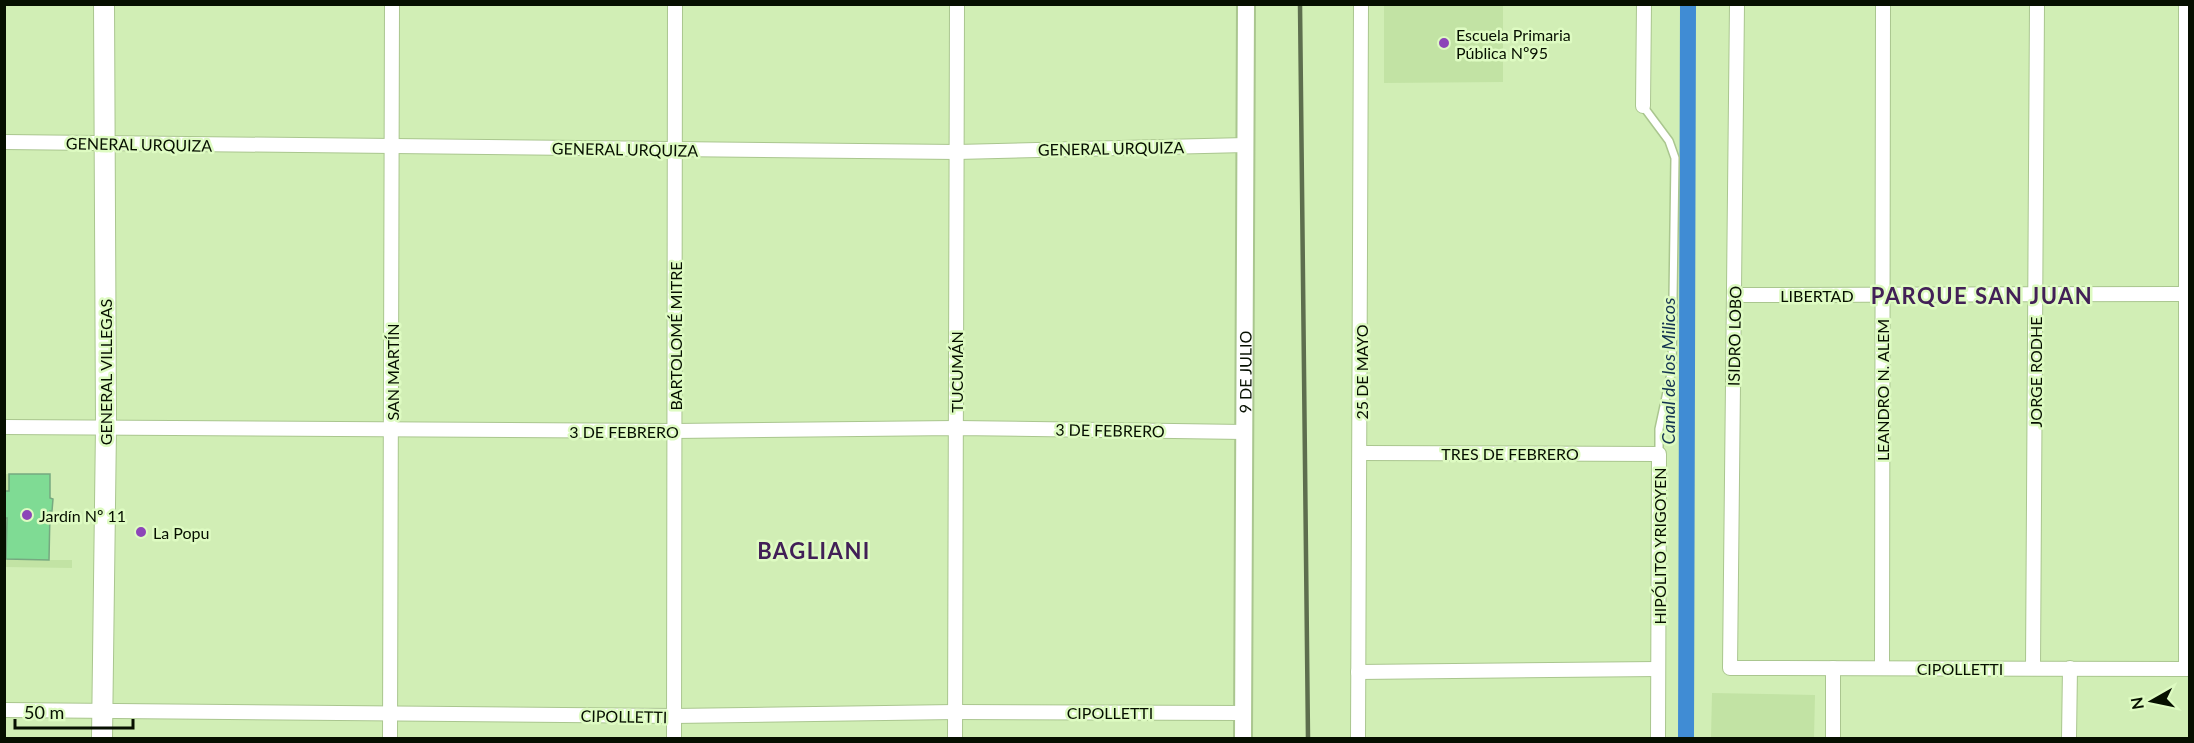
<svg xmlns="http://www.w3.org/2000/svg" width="2194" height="743" viewBox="0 0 2194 743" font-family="Lato,sans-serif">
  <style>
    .built { fill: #c2e3a4 }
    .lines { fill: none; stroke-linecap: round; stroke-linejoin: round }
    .canal { stroke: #408cd4; stroke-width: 16 }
    .building { fill: #7fdb94; stroke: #76a980; stroke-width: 1.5 }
    .service-casing { stroke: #aac68f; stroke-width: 10 }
    .minor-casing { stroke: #aac68f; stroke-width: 16 }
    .tertiary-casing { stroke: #aac68f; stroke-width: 20 }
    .secondary-casing { stroke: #aac68f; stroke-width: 22 }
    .service { stroke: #fff; stroke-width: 7 }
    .minor { stroke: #fff; stroke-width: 14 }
    .tertiary { stroke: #fff; stroke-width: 16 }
    .secondary { stroke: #fff; stroke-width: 20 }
    .rail { stroke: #5d6e4e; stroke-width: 4.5 }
    .poi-dot { fill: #8c45b8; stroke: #defbc2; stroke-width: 2 }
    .labels { text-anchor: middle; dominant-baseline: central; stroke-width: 5; stroke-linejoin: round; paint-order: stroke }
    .poi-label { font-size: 16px; fill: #060f00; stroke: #defbc2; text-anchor: start }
    .street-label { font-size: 16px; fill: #060f00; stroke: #defbc2 }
    .water-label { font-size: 18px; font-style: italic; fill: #143351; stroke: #defbc2 }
    .district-label { font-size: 22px; font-weight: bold; letter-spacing: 1.5px; fill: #422057; stroke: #defbc2 }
  </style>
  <rect width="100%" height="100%" fill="#d1eeb5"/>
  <!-- built -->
  <g class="built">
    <path d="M 1384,5 L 1503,5 L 1503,82 L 1384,83 Z"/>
    <path d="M 5,474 L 50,474 L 50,498 L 53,499 L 52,511 L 50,511 L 49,560 L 72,560 L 72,568 L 5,567 Z"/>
    <path d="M 1712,693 L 1815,695 L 1814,738 L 1711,738 Z"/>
  </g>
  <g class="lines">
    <!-- canal -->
    <path class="canal" d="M 1686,738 L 1688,4"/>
  </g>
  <!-- building -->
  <path class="building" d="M 9,474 L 50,474 L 50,498 L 53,499 L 52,511 L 50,511 L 49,560 L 6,559 L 7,518 L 4,518 L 4,491 L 9,491 Z"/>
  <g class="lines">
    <defs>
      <path id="service" d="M 1643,106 L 1669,141 L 1675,158 L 1672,369 L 1659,429 L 1659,454"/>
      <g id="minor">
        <path d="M 1737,4 L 1730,668 L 2190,669"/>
        <path d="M 1643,106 L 1644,4"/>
        <path d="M 4,142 L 957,152 L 1246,145"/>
        <path d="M 1735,295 L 2186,294"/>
        <path d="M 4,427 L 675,431 L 956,428 L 1244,432"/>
        <path d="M 1361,453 L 1659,454 L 1658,738"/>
        <path d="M 1833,668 L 1833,738"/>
        <path d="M 1882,668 L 1883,4"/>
        <path d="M 2033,668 L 2037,4"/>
        <path d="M 2186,669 L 2186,4"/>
        <path d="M 1358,672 L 1658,669"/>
        <path d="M 4,710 L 674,716 L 955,712 L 1243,713"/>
        <path d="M 390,738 L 392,4"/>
        <path d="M 674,738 L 675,4"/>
        <path d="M 955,738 L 957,4"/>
        <path d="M 1358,738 L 1361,4"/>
        <path d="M 2069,738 L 2070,668"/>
      </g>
      <g id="tertiary">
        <path id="s1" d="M 1243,738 L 1246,4"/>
      </g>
      <path id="secondary" d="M 102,738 L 106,427 L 104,4"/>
    </defs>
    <!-- service casing -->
    <use href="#service" class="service-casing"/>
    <!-- minor casing -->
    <use href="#minor" class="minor-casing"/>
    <!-- tertiary casing -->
    <use href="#tertiary" class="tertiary-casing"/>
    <!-- secondary casing -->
    <use href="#secondary" class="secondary-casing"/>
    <!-- service -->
    <use href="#service" class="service"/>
    <!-- minor -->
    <use href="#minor" class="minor"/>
    <!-- tertiary -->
    <use href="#tertiary" class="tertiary"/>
    <!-- secondary -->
    <use href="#secondary" class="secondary"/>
    <!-- rail -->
    <path class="rail" d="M 1300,4 L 1308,738"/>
  </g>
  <!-- markers -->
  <g class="poi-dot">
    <circle cx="1444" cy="43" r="6"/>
    <circle cx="27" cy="515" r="6"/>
    <circle cx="141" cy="532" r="6"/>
  </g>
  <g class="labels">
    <!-- poi labels -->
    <g class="poi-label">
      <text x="1456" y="34">Escuela Primaria<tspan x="1456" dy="18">Pública Nº95</tspan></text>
      <text x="39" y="515">Jardín Nº 11</text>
      <text x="153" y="532">La Popu</text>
    </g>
    <!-- street labels -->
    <g class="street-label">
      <text transform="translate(139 144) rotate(1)">GENERAL URQUIZA</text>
      <text transform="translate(1111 148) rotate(-1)">GENERAL URQUIZA</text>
      <text transform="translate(625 149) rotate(1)">GENERAL URQUIZA</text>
      <text x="1817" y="295">LIBERTAD</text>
      <text transform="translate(675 336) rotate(-90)">BARTOLOMÉ MITRE</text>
      <text transform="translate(1734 336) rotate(-89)">ISIDRO LOBO</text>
      <text stroke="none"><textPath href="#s1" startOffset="366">9 DE JULIO</textPath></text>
      <text transform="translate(105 372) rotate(-90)">GENERAL VILLEGAS</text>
      <text transform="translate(392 372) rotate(-90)">SAN MARTÍN</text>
      <text transform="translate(956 372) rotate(-90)">TUCUMÁN</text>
      <text transform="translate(1361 372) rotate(-90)">25 DE MAYO</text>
      <text transform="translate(2035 372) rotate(-90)">JORGE RODHE</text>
      <text transform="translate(1882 390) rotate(-90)">LEANDRO N. ALEM</text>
      <text transform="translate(1110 430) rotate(1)">3 DE FEBRERO</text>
      <text x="624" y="431">3 DE FEBRERO</text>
      <text x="1510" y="453">TRES DE FEBRERO</text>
      <text transform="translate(1659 546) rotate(-90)">HIPÓLITO YRIGOYEN</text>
      <text x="1960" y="668">CIPOLLETTI</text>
      <text x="1110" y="712">CIPOLLETTI</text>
      <text transform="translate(624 716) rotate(1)">CIPOLLETTI</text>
    </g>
    <!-- water labels -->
    <g class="water-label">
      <text transform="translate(1668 371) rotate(-90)">Canal de los Milicos</text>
    </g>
    <!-- district labels -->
    <g class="district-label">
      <text x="1982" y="295">PARQUE SAN JUAN</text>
      <text x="814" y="550">BAGLIANI</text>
    </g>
  </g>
  <!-- border -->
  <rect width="2194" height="743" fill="none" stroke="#060f00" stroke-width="12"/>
  <!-- north arrow -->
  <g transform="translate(2152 701) rotate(261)" stroke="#defbc2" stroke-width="4.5" paint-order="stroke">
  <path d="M0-4.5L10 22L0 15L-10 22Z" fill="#060f00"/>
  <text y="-9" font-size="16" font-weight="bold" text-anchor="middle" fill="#060f00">N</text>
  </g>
  <!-- scale -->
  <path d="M15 719v9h118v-9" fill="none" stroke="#060f00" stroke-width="3"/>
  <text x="24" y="719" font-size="18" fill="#060f00" stroke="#defbc2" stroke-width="4.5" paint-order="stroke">50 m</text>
</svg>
